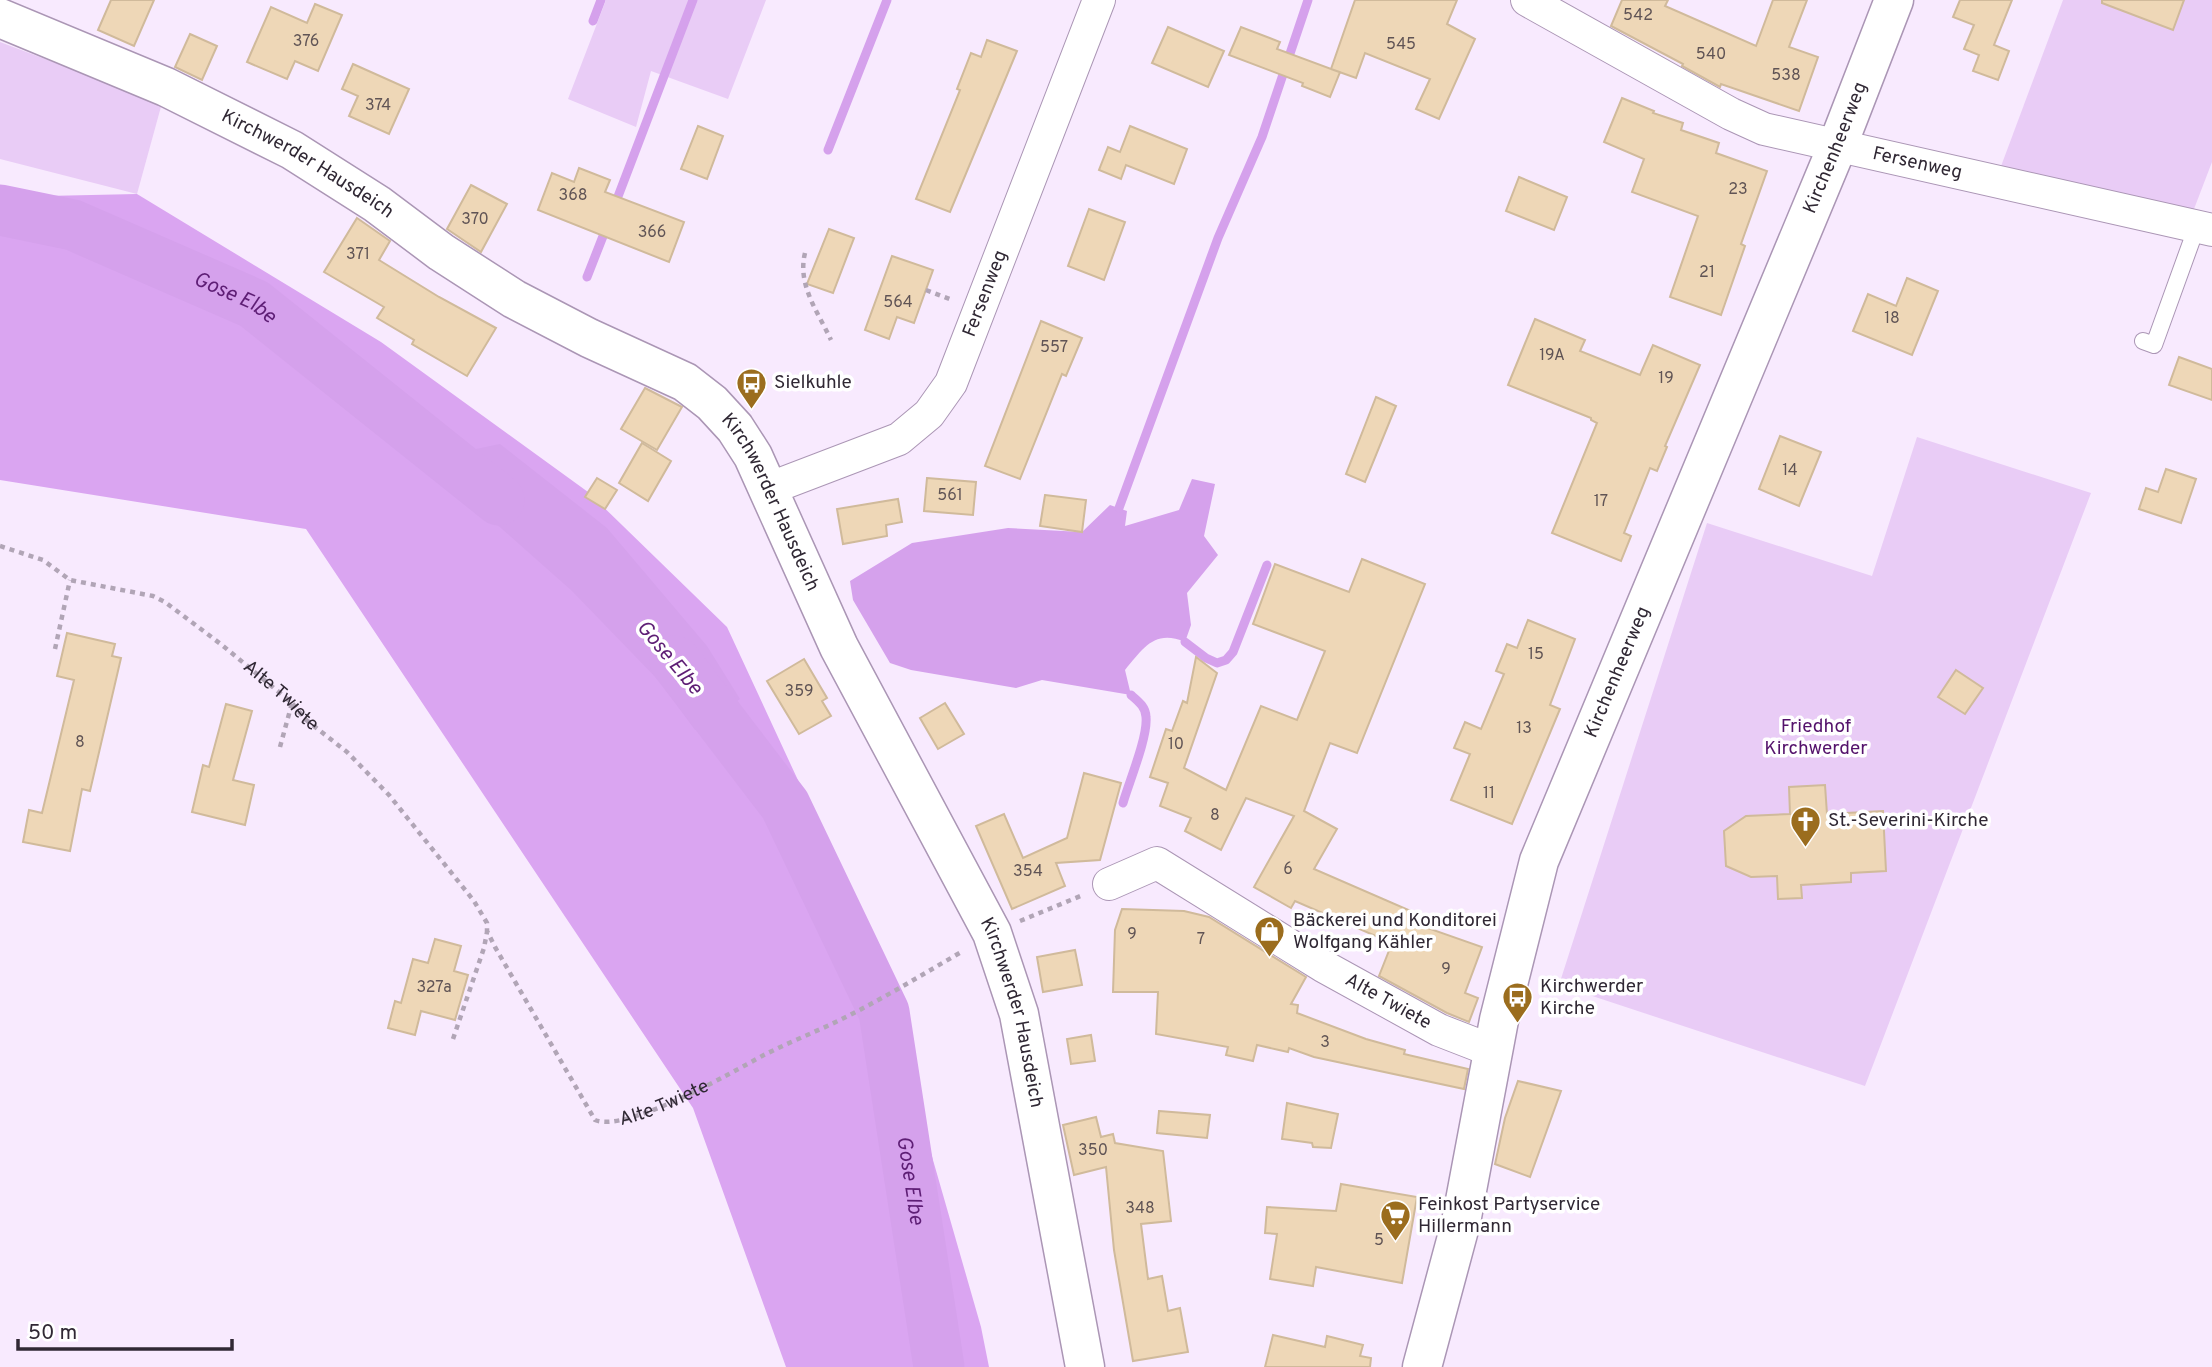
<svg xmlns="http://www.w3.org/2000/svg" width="2212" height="1367" viewBox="0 0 2212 1367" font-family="Overpass,sans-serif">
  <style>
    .green { fill: #e9ccf6 }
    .forest { fill: #daa5f1 }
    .water { fill: #d5a1ec }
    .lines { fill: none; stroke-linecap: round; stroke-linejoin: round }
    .stream { stroke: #d5a1ec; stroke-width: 9 }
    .river { stroke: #d5a1ec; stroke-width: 51 }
    .building { fill: #eed7b7; stroke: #d0ba9b; stroke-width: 2 }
    .service-casing { stroke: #ab96b5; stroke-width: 18 }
    .minor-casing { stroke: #ab96b5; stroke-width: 34 }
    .tertiary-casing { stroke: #ab96b5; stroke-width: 41 }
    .secondary-casing { stroke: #ab96b5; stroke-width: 41 }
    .path { stroke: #b1a5b6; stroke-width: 4.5; stroke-dasharray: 5 5; stroke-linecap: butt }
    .service { stroke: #fff; stroke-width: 16 }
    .minor { stroke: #fff; stroke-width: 32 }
    .tertiary { stroke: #fff; stroke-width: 38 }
    .secondary { stroke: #fff; stroke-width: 38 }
    .labels { text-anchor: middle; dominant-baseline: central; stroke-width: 7; stroke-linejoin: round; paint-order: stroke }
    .number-label { font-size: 16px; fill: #605455 }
    .street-label { font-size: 19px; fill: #302834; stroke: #fff }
    .poi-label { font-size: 19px; fill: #302834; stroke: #fff; text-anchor: start }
    .park-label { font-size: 19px; fill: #54126b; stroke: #fff }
    .water-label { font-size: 21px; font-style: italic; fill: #5e1e75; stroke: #fff }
  </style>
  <rect width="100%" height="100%" fill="#f8eafe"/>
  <!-- green -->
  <g class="green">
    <path d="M 606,0 L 766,0 L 728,99 L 651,71 L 636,127 L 568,99 Z"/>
    <path d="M 2063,0 L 2212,0 L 2212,162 L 2194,209 L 1997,177 Z"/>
    <path d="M 0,42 L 162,103 L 137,194 L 0,159 Z"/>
    <path d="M 1917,437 L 2091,493 L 1865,1086 L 1559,985 L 1707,523 L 1872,576 Z"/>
  </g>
  <!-- forest -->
  <path class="forest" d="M 137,194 L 381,342 L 588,492 L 727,627 L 866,927 L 981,1327 L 989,1367 L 786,1367 L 693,1108 L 306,529 L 0,480 L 0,197 Z"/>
  <!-- water -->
  <g class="water">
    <path d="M 500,444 L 607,528 L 707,646 L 740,699 L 695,730 L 661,683 L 572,591 L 424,460 Z"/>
    <path d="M 1192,479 L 1215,484 L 1204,536 L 1218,555 L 1187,593 L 1191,625 L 1185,642 C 1154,629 1143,649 1125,670 L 1131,695 L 1042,680 L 1016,688 L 911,670 L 890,663 L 853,600 L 850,581 L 912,543 L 1008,528 L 1082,532 L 1110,505 L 1127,511 L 1125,526 L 1179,510 Z"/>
  </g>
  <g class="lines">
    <!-- stream -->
    <g class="stream">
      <path d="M 593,21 L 601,0"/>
      <path d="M 828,150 L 887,0"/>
      <path d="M 614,207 L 693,0"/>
      <path d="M 587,277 L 607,226"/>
      <path d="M 1119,508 L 1218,238 L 1262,137 L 1308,0"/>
      <path d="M 1185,642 L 1206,658 L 1217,663 L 1226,660 L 1233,652 L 1267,565"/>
      <path d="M 1123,803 C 1129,782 1148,737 1146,717 C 1146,707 1138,701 1131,695"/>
    </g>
    <!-- river -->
    <g class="river">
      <path id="s1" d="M 0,210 L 73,225 L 254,304 L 499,500"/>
      <path id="s2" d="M 675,661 L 785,805 L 884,1012 L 939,1367"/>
    </g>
  </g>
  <!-- building -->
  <g class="building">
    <path d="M 111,0 L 154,0 L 134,46 L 98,30 Z"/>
    <path d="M 1355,0 L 1457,0 L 1447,24 L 1475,39 L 1439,119 L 1416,109 L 1430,79 L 1365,53 L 1356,78 L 1331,69 L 1340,72 L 1330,97 L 1302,86 L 1303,83 L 1229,55 L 1241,27 L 1280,42 L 1277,49 L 1331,69 Z"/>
    <path d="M 1622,0 L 1668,0 L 1665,6 L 1756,46 L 1773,0 L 1807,0 L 1789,47 L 1818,57 L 1799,111 L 1721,84 L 1720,87 L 1682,66 L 1683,64 L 1611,26 Z"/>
    <path d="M 1960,0 L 2012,0 L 1994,45 L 2009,51 L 1998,80 L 1973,71 L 1979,55 L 1964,49 L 1974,25 L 1953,17 Z"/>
    <path d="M 2102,0 L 2184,0 L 2173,30 L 2102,3 Z"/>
    <path d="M 315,4 L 342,15 L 318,71 L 295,61 L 287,79 L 247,62 L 271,7 L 307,23 Z"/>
    <path d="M 1168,27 L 1224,51 L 1208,87 L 1152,63 Z"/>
    <path d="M 190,34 L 217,46 L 202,80 L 175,67 Z"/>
    <path d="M 987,40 L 1017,51 L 950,212 L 916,199 L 960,90 L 957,89 L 971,53 L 981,57 Z"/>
    <path d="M 353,64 L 409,89 L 389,134 L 349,116 L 358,96 L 342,89 Z"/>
    <path d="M 1622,98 L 1654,111 L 1653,113 L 1683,123 L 1681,130 L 1719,143 L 1716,153 L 1767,171 L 1741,244 L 1745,246 L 1721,315 L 1670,297 L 1698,216 L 1632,192 L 1644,159 L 1604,142 Z"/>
    <path d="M 698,126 L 723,136 L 707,179 L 681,169 Z"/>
    <path d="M 1130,126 L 1187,149 L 1174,184 L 1126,165 L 1121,179 L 1099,170 L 1108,147 L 1120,152 Z"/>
    <path d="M 579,168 L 610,180 L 605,192 L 684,222 L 669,262 L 538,210 L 552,173 L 574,182 Z"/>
    <path d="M 1519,177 L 1567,197 L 1554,230 L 1506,211 Z"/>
    <path d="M 471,185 L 507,204 L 481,252 L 447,229 Z"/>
    <path d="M 1089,209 L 1125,222 L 1104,280 L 1068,266 Z"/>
    <path d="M 357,218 L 390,241 L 379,260 L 439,297 L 496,328 L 467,376 L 412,344 L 414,340 L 377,318 L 384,307 L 324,272 Z"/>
    <path d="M 829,229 L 854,238 L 833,293 L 807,284 Z"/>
    <path d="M 892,256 L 933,270 L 914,323 L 897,317 L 889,339 L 865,330 Z"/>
    <path d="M 1907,278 L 1938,291 L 1912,355 L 1853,331 L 1868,294 L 1896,306 Z"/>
    <path d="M 1535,319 L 1585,340 L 1580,351 L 1640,375 L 1653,345 L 1700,365 L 1665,446 L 1667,447 L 1657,471 L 1650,468 L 1624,533 L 1631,536 L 1621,561 L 1552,533 L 1597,423 L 1591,420 L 1591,418 L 1508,385 Z"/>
    <path d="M 1041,321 L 1082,338 L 1066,376 L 1062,374 L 1020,479 L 985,466 Z"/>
    <path d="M 2179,357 L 2212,369 L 2212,400 L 2169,385 Z"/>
    <path d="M 645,388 L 682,407 L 657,450 L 621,429 Z"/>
    <path d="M 1376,397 L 1396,406 L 1365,482 L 1346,474 Z"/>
    <path d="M 1780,436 L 1821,452 L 1799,506 L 1759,489 Z"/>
    <path d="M 642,443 L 671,461 L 648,501 L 619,483 Z"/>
    <path d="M 2166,469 L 2196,479 L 2181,523 L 2139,509 L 2146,488 L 2158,492 Z"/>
    <path d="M 597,478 L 617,490 L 605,509 L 585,497 Z"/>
    <path d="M 927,478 L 976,482 L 973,515 L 924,511 Z"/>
    <path d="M 1045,495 L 1086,500 L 1082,532 L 1040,526 Z"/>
    <path d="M 898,499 L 902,522 L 886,525 L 887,536 L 843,544 L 837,509 Z"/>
    <path d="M 1362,559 L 1425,584 L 1357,753 L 1330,743 L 1304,811 L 1337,829 L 1314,869 L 1420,915 L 1416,924 L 1482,947 L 1465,993 L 1478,998 L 1469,1022 L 1447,1013 L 1379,976 L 1392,943 L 1295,901 L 1291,908 L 1254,887 L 1294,816 L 1246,798 L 1221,850 L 1185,831 L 1191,818 L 1160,806 L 1168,783 L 1150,777 L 1166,729 L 1172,731 L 1183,701 L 1187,703 L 1196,657 L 1217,673 L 1184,768 L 1226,790 L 1261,706 L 1297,720 L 1325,651 L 1253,624 L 1275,564 L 1349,592 Z"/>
    <path d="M 1528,620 L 1575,639 L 1550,705 L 1560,709 L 1512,824 L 1451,800 L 1470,754 L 1454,748 L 1465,722 L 1481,729 L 1504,674 L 1496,671 L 1507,644 L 1517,648 Z"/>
    <path d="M 67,633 L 115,644 L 112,656 L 121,658 L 90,791 L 82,789 L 70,851 L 23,842 L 29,810 L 42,813 L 74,680 L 57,676 Z"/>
    <path d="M 804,659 L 827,698 L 822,701 L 831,716 L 799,734 L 767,681 Z"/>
    <path d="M 1956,670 L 1983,688 L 1965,714 L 1938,697 Z"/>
    <path d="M 945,703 L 964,734 L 938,749 L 920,718 Z"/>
    <path d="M 226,704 L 252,711 L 233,780 L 254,785 L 245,825 L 192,812 L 203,765 L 209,767 Z"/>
    <path d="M 1084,773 L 1121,783 L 1100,860 L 1056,863 L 1065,886 L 1012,909 L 976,826 L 1004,814 L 1023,858 L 1067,838 Z"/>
    <path d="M 1825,785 L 1827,814 L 1883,811 L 1886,871 L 1851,873 L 1851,882 L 1801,885 L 1802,898 L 1778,899 L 1777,876 L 1751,877 L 1726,866 L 1724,831 L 1746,816 L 1790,814 L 1789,787 Z"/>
    <path d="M 1122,909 L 1184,911 L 1209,917 L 1306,977 L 1291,1004 L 1298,1005 L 1297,1013 L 1366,1039 L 1405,1050 L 1404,1054 L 1468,1069 L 1464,1089 L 1314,1057 L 1289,1048 L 1288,1052 L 1257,1045 L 1253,1061 L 1226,1055 L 1228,1047 L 1156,1034 L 1158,992 L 1113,992 L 1115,930 Z"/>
    <path d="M 435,939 L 461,946 L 454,971 L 468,975 L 455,1020 L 421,1011 L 415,1035 L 388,1028 L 395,1001 L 401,1003 L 413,959 L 428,963 Z"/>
    <path d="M 1075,950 L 1082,985 L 1043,992 L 1037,957 Z"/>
    <path d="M 1091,1035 L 1095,1061 L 1071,1064 L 1067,1039 Z"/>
    <path d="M 1518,1081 L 1561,1091 L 1530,1177 L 1495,1164 L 1505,1118 Z"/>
    <path d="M 1287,1103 L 1338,1114 L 1331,1148 L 1313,1147 L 1312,1143 L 1282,1139 Z"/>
    <path d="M 1159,1111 L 1210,1115 L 1207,1138 L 1157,1133 Z"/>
    <path d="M 1096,1117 L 1101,1137 L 1113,1134 L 1115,1143 L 1163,1151 L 1171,1221 L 1141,1224 L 1148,1279 L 1162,1276 L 1168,1311 L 1180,1308 L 1188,1352 L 1133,1361 L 1114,1250 L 1106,1167 L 1074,1175 L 1063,1125 Z"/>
    <path d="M 1341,1184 L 1417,1197 L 1402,1283 L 1316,1267 L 1313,1286 L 1270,1279 L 1277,1234 L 1265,1233 L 1267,1207 L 1336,1211 Z"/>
    <path d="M 1273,1335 L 1325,1347 L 1327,1336 L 1363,1345 L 1360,1356 L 1371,1358 L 1370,1367 L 1265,1367 Z"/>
  </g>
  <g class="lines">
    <defs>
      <path id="service" d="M 2143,341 L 2154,345 L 2197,226"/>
      <g id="minor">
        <path id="s4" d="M 1527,0 L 1731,114 L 1764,129 L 2212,230"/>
        <path id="s5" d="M 768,489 L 899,439 L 929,414 L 951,383 L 1099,0"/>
        <path id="s6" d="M 1109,884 L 1157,863 L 1323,966 L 1439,1030 L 1493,1051"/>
      </g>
      <g id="tertiary">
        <path id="s7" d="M 0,18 L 166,87 L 292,150 L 377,204 L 441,252 L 514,299 L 589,338 L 685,382 L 712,403 L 735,428 L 753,456 L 839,647 L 992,933 L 1019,1014 L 1085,1367"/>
      </g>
      <g id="secondary">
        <path id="s8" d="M 1422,1367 L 1461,1222 L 1499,1020 L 1539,861 L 1837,147 L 1894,0"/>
      </g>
    </defs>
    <!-- service casing -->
    <use href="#service" class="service-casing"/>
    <!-- minor casing -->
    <use href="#minor" class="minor-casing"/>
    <!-- tertiary casing -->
    <use href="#tertiary" class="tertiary-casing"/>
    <!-- secondary casing -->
    <use href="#secondary" class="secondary-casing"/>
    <!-- path -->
    <g class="path">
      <path d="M 805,253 C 797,285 818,312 831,340"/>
      <path d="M 926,290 L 952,300"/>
      <path id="s3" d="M 0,546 L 43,560 L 70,580 L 153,596 L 165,602 L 222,645 L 292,703 L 305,719 L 347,752 L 389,795 L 474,901 L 487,923 L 487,931 L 495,947 L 595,1120 C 626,1133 731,1073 762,1056 C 791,1041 821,1030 850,1015 C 889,995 925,973 963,951"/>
      <path d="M 55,649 L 70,580"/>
      <path d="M 280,747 L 292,703"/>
      <path d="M 1020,921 L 1083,895"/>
      <path d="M 453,1039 L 484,948 L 487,932"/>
    </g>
    <!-- service -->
    <use href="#service" class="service"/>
    <!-- minor -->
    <use href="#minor" class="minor"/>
    <!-- tertiary -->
    <use href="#tertiary" class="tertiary"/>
    <!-- secondary -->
    <use href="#secondary" class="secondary"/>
  </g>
  <!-- icons -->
  <defs>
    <symbol id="bus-pin" viewBox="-11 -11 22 30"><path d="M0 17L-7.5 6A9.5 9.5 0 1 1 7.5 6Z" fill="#9b6d1e" stroke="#fff"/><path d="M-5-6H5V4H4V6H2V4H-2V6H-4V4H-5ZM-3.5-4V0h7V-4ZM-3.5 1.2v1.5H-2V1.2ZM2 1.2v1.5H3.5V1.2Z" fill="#fff"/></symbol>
    <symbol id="church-pin" viewBox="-11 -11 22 30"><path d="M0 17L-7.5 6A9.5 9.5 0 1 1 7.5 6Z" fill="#9b6d1e" stroke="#fff"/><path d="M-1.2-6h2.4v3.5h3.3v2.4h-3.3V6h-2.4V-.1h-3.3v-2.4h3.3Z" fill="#fff"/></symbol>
    <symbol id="shop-pin" viewBox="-11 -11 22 30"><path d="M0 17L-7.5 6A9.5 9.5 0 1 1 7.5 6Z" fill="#9b6d1e" stroke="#fff"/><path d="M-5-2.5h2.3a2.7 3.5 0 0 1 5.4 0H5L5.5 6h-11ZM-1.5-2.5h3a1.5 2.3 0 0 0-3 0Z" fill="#fff"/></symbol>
    <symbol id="supermarket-pin" viewBox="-11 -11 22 30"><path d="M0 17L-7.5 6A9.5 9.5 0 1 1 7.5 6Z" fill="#9b6d1e" stroke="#fff"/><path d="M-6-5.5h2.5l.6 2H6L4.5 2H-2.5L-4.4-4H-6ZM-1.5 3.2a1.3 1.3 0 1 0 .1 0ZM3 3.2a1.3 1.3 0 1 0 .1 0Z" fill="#fff"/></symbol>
  </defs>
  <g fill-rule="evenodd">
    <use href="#bus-pin" x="734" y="366" width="35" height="47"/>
    <use href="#church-pin" x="1788" y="804" width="35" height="47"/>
    <use href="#shop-pin" x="1252" y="914" width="35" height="47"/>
    <use href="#bus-pin" x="1500" y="980" width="35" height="47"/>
    <use href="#supermarket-pin" x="1378" y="1198" width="35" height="47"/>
  </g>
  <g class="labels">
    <!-- number labels -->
    <g class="number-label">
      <text x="1638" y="16">542</text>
      <text x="306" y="42">376</text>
      <text x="1401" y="45">545</text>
      <text x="1711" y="55">540</text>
      <text x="1786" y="76">538</text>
      <text x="378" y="106">374</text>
      <text x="1738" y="190">23</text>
      <text x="573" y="196">368</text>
      <text x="475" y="220">370</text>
      <text x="652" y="233">366</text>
      <text x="358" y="255">371</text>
      <text x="1707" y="273">21</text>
      <text x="898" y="303">564</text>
      <text x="1892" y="319">18</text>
      <text x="1054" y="348">557</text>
      <text x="1552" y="356">19A</text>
      <text x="1666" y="379">19</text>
      <text x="1790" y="471">14</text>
      <text x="950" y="496">561</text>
      <text x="1601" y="502">17</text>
      <text x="1536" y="655">15</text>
      <text x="799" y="692">359</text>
      <text x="1524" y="729">13</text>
      <text x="80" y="743">8</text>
      <text x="1176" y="745">10</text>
      <text x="1489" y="794">11</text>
      <text x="1215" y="816">8</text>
      <text x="1288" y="870">6</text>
      <text x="1028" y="872">354</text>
      <text x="1132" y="935">9</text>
      <text x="1201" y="940">7</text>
      <text x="1446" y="970">9</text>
      <text x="434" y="988">327a</text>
      <text x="1325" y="1043">3</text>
      <text x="1093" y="1151">350</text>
      <text x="1140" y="1209">348</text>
      <text x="1379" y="1241">5</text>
    </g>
    <!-- street labels -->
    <g class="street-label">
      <text stroke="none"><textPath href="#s8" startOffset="1292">Kirchenheerweg</textPath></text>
      <text stroke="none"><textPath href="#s7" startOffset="341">Kirchwerder Hausdeich</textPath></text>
      <text stroke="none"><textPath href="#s4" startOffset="427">Fersenweg</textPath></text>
      <text stroke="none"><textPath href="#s5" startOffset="313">Fersenweg</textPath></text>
      <text stroke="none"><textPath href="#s7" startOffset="929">Kirchwerder Hausdeich</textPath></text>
      <text stroke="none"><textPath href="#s8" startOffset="724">Kirchenheerweg</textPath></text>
      <text stroke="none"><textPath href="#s3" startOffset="326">Alte Twiete</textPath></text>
      <text stroke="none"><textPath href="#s6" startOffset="322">Alte Twiete</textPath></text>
      <text stroke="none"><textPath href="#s7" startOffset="1496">Kirchwerder Hausdeich</textPath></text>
      <text stroke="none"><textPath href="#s3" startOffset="933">Alte Twiete</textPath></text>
    </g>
    <!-- poi labels -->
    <g class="poi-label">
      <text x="774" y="383">Sielkuhle</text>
      <text x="1828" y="821">St.-Severini-Kirche</text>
      <text x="1293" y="921">Bäckerei und Konditorei<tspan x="1293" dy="22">Wolfgang Kähler</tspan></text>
      <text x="1540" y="987">Kirchwerder<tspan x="1540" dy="22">Kirche</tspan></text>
      <text x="1418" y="1205">Feinkost Partyservice<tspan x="1418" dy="22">Hillermann</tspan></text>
    </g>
    <!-- park labels -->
    <g class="park-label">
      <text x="1816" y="727">Friedhof<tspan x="1816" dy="22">Kirchwerder</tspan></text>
    </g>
    <!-- water labels -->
    <g class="water-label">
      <text stroke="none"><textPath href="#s1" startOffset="252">Gose Elbe</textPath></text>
      <text transform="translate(669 658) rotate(50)">Gose Elbe</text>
      <text stroke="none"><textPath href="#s2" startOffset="581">Gose Elbe</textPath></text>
    </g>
  </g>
  <!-- scale -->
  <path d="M18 1339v10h214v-10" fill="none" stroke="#302834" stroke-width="3.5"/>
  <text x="28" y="1339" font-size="21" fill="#302834" stroke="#ffffff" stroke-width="5" paint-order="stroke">50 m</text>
</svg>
